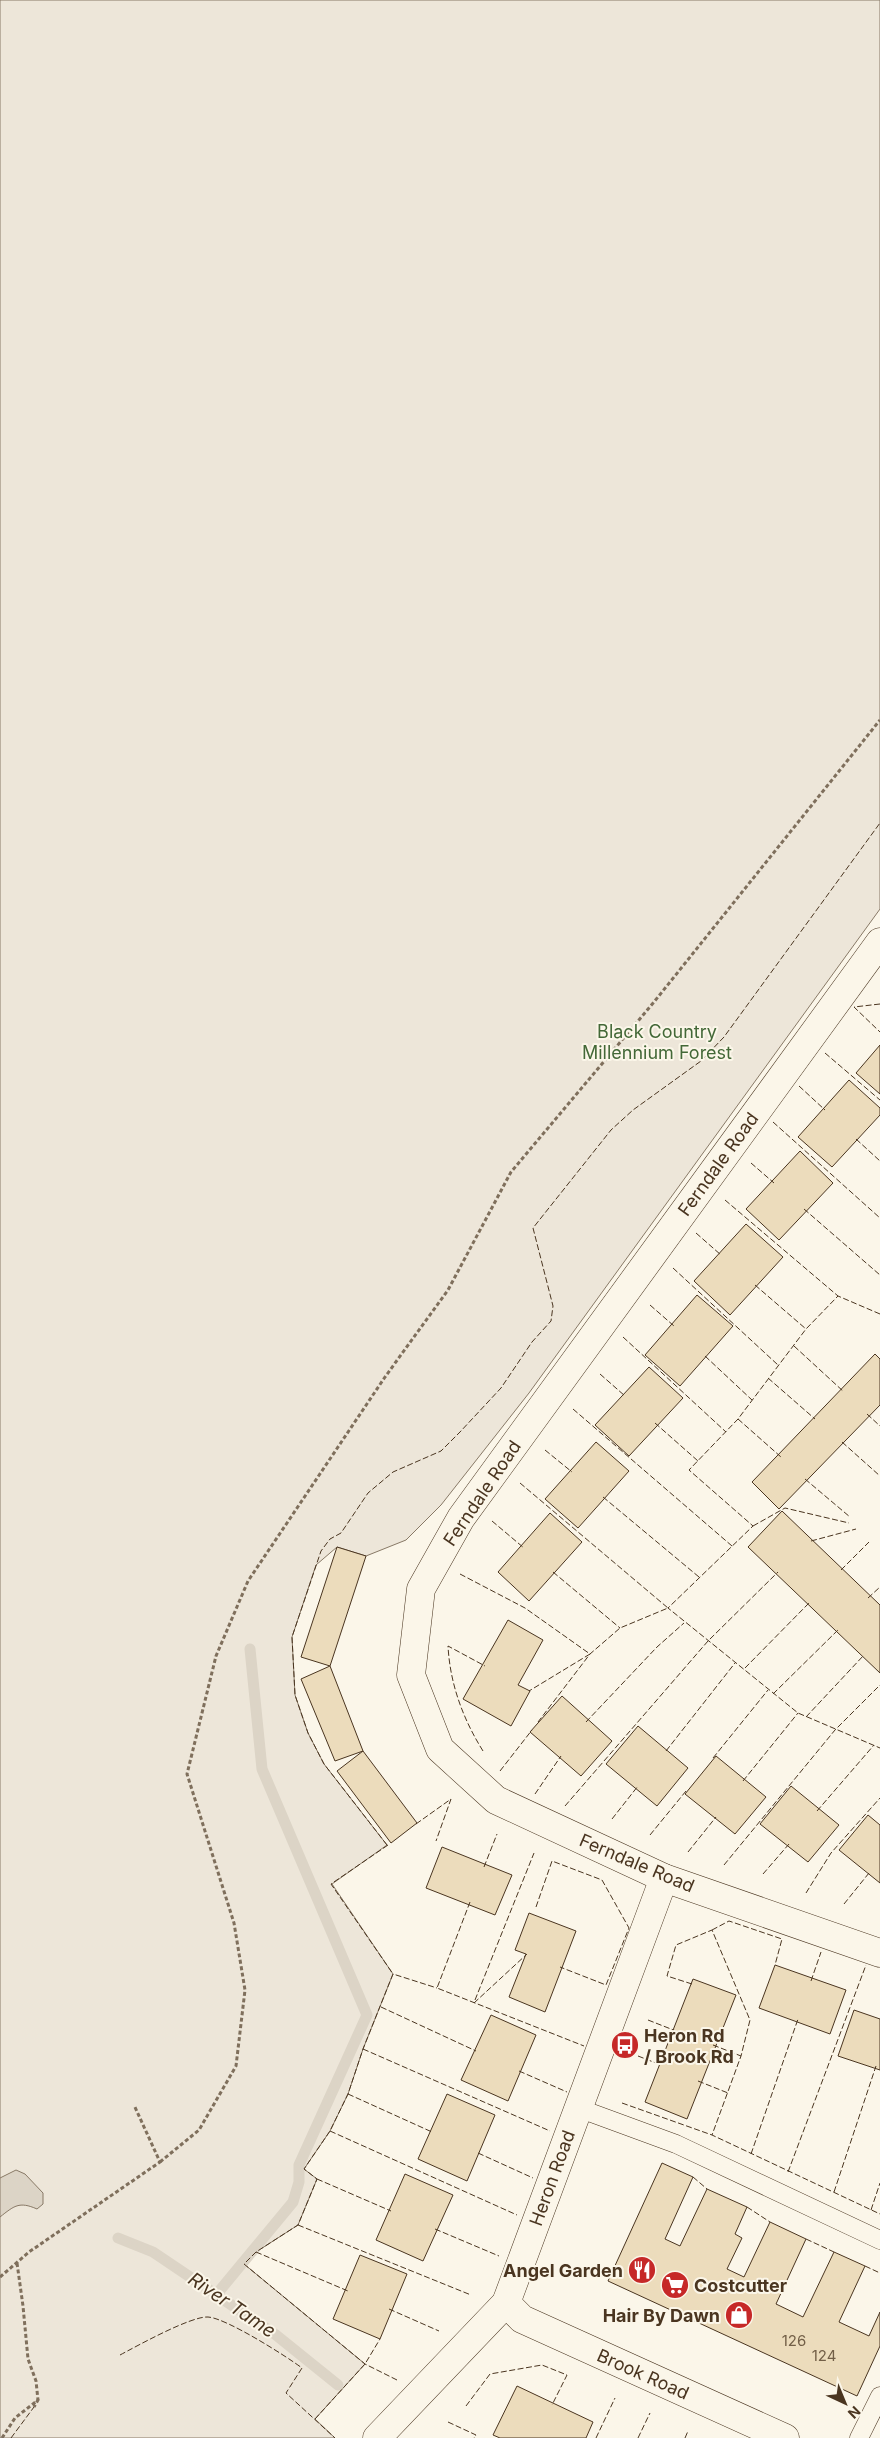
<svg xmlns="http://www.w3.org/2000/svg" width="880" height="2438" viewBox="0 0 880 2438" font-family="Inter,sans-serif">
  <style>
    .green { fill: #ede6d9; stroke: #887966 }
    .water { fill: #dcd4c6; stroke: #887966 }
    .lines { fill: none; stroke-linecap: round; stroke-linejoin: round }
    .stream { stroke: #dcd4c6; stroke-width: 11 }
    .building { fill: #ecdcbc; stroke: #4a3520 }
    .service-casing { stroke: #4a3520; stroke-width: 19 }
    .minor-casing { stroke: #4a3520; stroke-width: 29 }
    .path { stroke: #7f6f5c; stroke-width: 3; stroke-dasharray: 4 2.5; stroke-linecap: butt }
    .service { stroke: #fbf6e9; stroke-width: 18 }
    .minor { stroke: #fbf6e9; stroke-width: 28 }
    .fence { stroke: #4a3520; stroke-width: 1; stroke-dasharray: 6 2.5; stroke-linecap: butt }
    .labels { text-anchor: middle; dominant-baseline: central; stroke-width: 4; stroke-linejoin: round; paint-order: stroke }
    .number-label { font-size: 15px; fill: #725f47 }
    .park-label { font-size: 18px; fill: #436837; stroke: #fbf6e9 }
    .street-label { font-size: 18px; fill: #4a3520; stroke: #fbf6e9 }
    .poi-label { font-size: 18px; font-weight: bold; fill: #4a3520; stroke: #fbf6e9; text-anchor: start }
    .water-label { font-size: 19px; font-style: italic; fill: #4a3520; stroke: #fbf6e9 }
  </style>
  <rect width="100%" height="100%" fill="#fbf6e9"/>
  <!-- green -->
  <path class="green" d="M 0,0 L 880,0 L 880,909 L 529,1393 L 441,1505 L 406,1540 L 366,1556 L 337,1547 L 316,1565 L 292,1637 L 295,1695 L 308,1733 L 324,1764 L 387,1845 L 332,1884 L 393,1974 L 363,2049 L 348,2094 L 330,2131 L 304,2169 L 317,2179 L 298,2225 L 256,2252 L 244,2264 L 365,2364 L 315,2419 L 335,2438 L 0,2438 Z"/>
  <!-- water -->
  <path class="water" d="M 16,2170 L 25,2174 L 43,2193 L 43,2204 L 37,2209 C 19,2201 14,2206 0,2217 L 0,2178 Z"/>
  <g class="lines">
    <!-- stream -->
    <g class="stream">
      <path d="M 118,2238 L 153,2252 L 276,2335 L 338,2385"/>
      <path d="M 216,2295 L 293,2202 L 299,2182 L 299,2165 L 367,2015 L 262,1769 L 250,1649"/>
    </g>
  </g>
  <!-- building -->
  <g class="building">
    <path d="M 880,1045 L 880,1094 L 856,1073 Z"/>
    <path d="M 849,1080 L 880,1108 L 880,1115 L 832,1167 L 798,1137 Z"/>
    <path d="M 800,1151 L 833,1183 L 779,1240 L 746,1209 Z"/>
    <path d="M 746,1224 L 783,1257 L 730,1315 L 694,1281 Z"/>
    <path d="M 697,1295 L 733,1326 L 680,1386 L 645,1355 Z"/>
    <path d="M 875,1354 L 880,1359 L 880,1405 L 779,1509 L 752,1482 Z"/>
    <path d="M 649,1367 L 683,1398 L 629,1456 L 595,1425 Z"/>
    <path d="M 596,1442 L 629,1471 L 578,1528 L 545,1499 Z"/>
    <path d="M 782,1511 L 880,1605 L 880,1673 L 748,1547 Z"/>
    <path d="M 550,1513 L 582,1542 L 529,1601 L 498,1572 Z"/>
    <path d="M 337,1547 L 366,1556 L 330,1666 L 301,1657 Z"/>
    <path d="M 508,1620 L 543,1640 L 518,1685 L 530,1691 L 511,1726 L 463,1699 Z"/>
    <path d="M 330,1666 L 363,1751 L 335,1761 L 301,1679 Z"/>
    <path d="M 562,1696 L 612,1741 L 581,1776 L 530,1732 Z"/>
    <path d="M 638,1726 L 688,1768 L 657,1806 L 606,1764 Z"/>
    <path d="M 363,1751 L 417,1823 L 391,1843 L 337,1771 Z"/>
    <path d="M 716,1756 L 766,1797 L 735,1834 L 685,1794 Z"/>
    <path d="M 791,1786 L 839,1825 L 808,1862 L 760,1824 Z"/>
    <path d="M 868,1815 L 880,1825 L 880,1883 L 839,1850 Z"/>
    <path d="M 442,1847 L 512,1875 L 495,1915 L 426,1888 Z"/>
    <path d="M 529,1913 L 576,1931 L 545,2012 L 509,1997 L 526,1954 L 515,1950 Z"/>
    <path d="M 775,1965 L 846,1990 L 830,2034 L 759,2008 Z"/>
    <path d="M 693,1979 L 736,1995 L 687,2119 L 645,2102 Z"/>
    <path d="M 854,2010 L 880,2019 L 880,2070 L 838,2056 Z"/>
    <path d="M 491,2015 L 536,2035 L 508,2101 L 461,2080 Z"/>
    <path d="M 447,2094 L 495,2115 L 467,2181 L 418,2159 Z"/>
    <path d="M 662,2163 L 693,2177 L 665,2239 L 680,2246 L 707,2189 L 747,2207 L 735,2234 L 742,2238 L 727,2269 L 744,2277 L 770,2222 L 806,2239 L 776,2304 L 803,2317 L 834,2252 L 865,2266 L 839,2322 L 869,2336 L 880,2312 L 880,2346 L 857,2396 L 608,2281 Z"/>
    <path d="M 405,2174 L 453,2195 L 423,2261 L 376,2240 Z"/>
    <path d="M 360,2255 L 407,2274 L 380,2339 L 333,2319 Z"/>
    <path d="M 517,2386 L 593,2422 L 586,2438 L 500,2438 L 493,2435 Z"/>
  </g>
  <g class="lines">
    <defs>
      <g id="service">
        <path d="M 578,2108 L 676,2144 L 880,2240"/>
        <path d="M 859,2438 L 880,2396"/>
      </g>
      <g id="minor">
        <path d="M 880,942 L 461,1518 L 421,1589 L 411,1675 L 440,1749 L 496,1800 L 664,1878 L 880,1953"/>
        <path d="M 506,2303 L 522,2319 L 785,2438"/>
        <path d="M 377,2438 L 506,2303 L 664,1878"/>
      </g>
    </defs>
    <!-- service casing -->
    <use href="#service" class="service-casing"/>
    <!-- minor casing -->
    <use href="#minor" class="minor-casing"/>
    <!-- path -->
    <g class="path">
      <path d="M 160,2162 L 199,2130 L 236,2066 L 245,1990 L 234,1923 L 187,1774 L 216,1656 L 248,1581 L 385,1377 L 448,1290 L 511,1172 L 654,1002 L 880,720"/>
      <path d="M 17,2263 L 23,2306 L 28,2359 L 36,2381 L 38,2400"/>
      <path d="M 0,2277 L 29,2252 L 160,2162 L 134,2105"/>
      <path d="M 2,2438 L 15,2418 L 38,2400 L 34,2407"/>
    </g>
    <!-- service -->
    <use href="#service" class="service"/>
    <!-- minor -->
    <use href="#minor" class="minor"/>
    <!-- fence -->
    <g class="fence">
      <path d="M 880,1004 L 854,1007 L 880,1032"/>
      <path d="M 825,1053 L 880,1100"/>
      <path d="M 799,1086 L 825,1110"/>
      <path d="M 773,1122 L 880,1218"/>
      <path d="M 856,1139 L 880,1161"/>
      <path d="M 751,1163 L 774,1183"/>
      <path d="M 725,1200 L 838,1296"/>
      <path d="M 804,1209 L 880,1275"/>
      <path d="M 696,1233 L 721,1255"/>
      <path d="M 673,1268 L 778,1365"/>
      <path d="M 755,1285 L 806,1329"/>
      <path d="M 650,1305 L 674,1326"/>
      <path d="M 880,1314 L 838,1296 L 806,1329 L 738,1419 L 689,1470 L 753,1526 L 668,1608 L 798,1713 L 880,1748"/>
      <path d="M 623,1337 L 726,1432"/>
      <path d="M 794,1346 L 844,1392"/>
      <path d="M 705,1356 L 752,1400"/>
      <path d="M 600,1374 L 625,1396"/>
      <path d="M 768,1378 L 815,1419"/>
      <path d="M 573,1409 L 732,1546"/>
      <path d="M 867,1414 L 880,1426"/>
      <path d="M 738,1419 L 781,1457"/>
      <path d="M 655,1423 L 698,1461"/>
      <path d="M 842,1442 L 880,1476"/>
      <path d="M 545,1450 L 572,1472"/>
      <path d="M 805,1479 L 850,1517"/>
      <path d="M 520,1483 L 668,1608 L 620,1628 L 590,1654 L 538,1722"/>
      <path d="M 603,1497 L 699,1577"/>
      <path d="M 492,1521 L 524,1548"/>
      <path d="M 753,1526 L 785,1508 L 849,1523"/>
      <path d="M 811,1541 L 856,1529"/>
      <path d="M 841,1570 L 869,1542"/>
      <path d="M 553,1572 L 620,1628"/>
      <path d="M 460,1574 L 525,1608 L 590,1654 L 529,1691"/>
      <path d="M 868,1598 L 880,1587"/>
      <path d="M 745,1668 L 810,1602"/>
      <path d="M 773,1694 L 839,1629"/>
      <path d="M 806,1717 L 864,1655"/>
      <path d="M 586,1722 L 657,1647 L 684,1623"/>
      <path d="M 483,1751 C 463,1719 450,1684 448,1646 L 485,1666"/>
      <path d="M 666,1751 L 735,1663"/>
      <path d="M 713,1758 L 768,1690"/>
      <path d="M 500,1771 L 532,1730"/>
      <path d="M 743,1781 L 798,1713"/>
      <path d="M 535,1794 L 561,1756"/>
      <path d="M 565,1806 L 708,1641 L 778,1572"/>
      <path d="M 817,1811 L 874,1745"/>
      <path d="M 612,1819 L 638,1786"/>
      <path d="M 416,1824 L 451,1799 L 436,1841"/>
      <path d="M 650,1835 L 686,1791"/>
      <path d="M 387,1845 L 324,1764 L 308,1733 L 295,1695 L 292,1637 L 321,1551 L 330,1539 L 341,1533 L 368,1493 L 393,1472 L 441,1451 L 460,1432 L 501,1388 L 532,1342 L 551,1321 L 553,1306 L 533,1228 L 611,1130 L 633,1110 L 701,1061 L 724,1037 L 880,823"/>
      <path d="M 388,1845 L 331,1884 L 393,1974"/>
      <path d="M 688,1852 L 716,1817"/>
      <path d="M 724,1865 L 835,1730 L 880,1685"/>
      <path d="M 484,1867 L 497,1834"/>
      <path d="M 763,1874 L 789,1844"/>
      <path d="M 806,1893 L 831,1853 L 880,1798"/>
      <path d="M 470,1902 L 437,1988 L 584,2046"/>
      <path d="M 844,1904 L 869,1873"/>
      <path d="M 536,1907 L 552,1861 L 602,1880 L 629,1928 L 606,1985 L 560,1967"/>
      <path d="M 712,1930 L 729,1921 L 782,1939 L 775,1965"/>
      <path d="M 811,1981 L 821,1952"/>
      <path d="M 692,1984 L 667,1976 L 676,1945 L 712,1930 L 750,2020 L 741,2056 L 712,2135 L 880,2214"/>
      <path d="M 475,2000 L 534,1853"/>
      <path d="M 474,2003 L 527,1954"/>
      <path d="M 381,2007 L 476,2051"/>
      <path d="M 648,2020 L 676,2031"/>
      <path d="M 713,2045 L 741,2056"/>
      <path d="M 363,2049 L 550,2131"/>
      <path d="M 638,2056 L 661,2065"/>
      <path d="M 519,2071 L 567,2092"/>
      <path d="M 698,2081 L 728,2093"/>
      <path d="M 348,2094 L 432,2132"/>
      <path d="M 622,2103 L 712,2135"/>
      <path d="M 330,2131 L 517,2215"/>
      <path d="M 478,2153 L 533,2178"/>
      <path d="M 751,2154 L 798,2019"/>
      <path d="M 788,2172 L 866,1965"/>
      <path d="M 693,2177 L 707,2189"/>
      <path d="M 317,2179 L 391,2211"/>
      <path d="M 834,2192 L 876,2066"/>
      <path d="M 747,2207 L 770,2222"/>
      <path d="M 871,2210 L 880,2183"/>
      <path d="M 298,2225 L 471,2295"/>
      <path d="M 435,2229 L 499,2256"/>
      <path d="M 806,2239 L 834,2252"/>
      <path d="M 256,2252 L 348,2291"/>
      <path d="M 865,2266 L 880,2273"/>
      <path d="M 389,2309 L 439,2331"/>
      <path d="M 120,2355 C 137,2346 191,2316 208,2317 C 226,2318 286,2356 302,2368 L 286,2393 L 335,2438"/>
      <path d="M 397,2380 L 365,2364 L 244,2264 L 256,2252 L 298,2225 L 317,2179 L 304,2169 L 330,2131 L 348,2094 L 363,2049 L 393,1974 L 437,1988"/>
      <path d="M 466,2406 L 490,2374 L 542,2365 L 567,2375 L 552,2405"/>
      <path d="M 315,2419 L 365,2364 L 380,2339"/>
      <path d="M 448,2422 L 476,2435 L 474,2438"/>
      <path d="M 11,2438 L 34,2407"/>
      <path d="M 596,2438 L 615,2398"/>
      <path d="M 638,2438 L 650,2413"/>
      <path d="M 685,2438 L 688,2431"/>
    </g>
  </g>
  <!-- icons -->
  <defs>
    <symbol id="bus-disc" viewBox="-11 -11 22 22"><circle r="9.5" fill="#c62828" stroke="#fbf6e9"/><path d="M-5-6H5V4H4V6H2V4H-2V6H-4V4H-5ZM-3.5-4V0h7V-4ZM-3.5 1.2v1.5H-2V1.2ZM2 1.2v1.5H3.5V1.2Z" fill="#fff"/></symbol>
    <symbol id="restaurant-disc" viewBox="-11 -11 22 22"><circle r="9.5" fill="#c62828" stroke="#fbf6e9"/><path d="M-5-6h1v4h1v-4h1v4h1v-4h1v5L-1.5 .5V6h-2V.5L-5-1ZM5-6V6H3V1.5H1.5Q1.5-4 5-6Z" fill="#fff"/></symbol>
    <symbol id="supermarket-disc" viewBox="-11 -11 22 22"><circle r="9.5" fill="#c62828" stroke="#fbf6e9"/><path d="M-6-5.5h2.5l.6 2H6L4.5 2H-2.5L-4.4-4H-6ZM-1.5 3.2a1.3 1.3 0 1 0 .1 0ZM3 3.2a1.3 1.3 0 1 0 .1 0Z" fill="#fff"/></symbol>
    <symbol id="shop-disc" viewBox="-11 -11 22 22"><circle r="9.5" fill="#c62828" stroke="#fbf6e9"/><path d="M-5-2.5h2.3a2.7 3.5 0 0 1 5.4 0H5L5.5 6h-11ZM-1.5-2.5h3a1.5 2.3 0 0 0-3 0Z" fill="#fff"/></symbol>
  </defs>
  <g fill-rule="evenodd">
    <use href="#bus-disc" x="609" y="2029" width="32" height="32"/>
    <use href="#restaurant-disc" x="626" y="2254" width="32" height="32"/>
    <use href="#supermarket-disc" x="659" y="2269" width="32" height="32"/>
    <use href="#shop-disc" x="723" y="2299" width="32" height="32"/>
  </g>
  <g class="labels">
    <!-- number labels -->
    <g class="number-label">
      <text x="794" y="2340">126</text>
      <text x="824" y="2355">124</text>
    </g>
    <!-- park labels -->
    <g class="park-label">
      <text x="657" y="1031">Black Country<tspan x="657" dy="21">Millennium Forest</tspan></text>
    </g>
    <!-- street labels -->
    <g class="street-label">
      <text transform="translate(718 1164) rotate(-54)">Ferndale Road</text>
      <text transform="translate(482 1493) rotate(-56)">Ferndale Road</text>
      <text transform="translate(637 1863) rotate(23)">Ferndale Road</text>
      <text transform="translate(552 2178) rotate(-70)">Heron Road</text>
      <text transform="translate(643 2374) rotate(24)">Brook Road</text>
    </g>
    <!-- poi labels -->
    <g class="poi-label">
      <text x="644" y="2035">Heron Rd<tspan x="644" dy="21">/ Brook Rd</tspan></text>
      <text x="623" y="2270" text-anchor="end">Angel Garden</text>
      <text x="694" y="2285">Costcutter</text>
      <text x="720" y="2315" text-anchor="end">Hair By Dawn</text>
    </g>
    <!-- water labels -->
    <g class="water-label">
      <text transform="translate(232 2305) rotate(34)">River Tame</text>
    </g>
  </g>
  <!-- north arrow -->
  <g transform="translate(845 2403) rotate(136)" stroke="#fbf6e9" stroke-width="4" paint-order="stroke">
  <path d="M0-4L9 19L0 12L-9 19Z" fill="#4a3520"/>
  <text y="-8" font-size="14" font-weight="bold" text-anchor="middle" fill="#4a3520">N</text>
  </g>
</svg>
